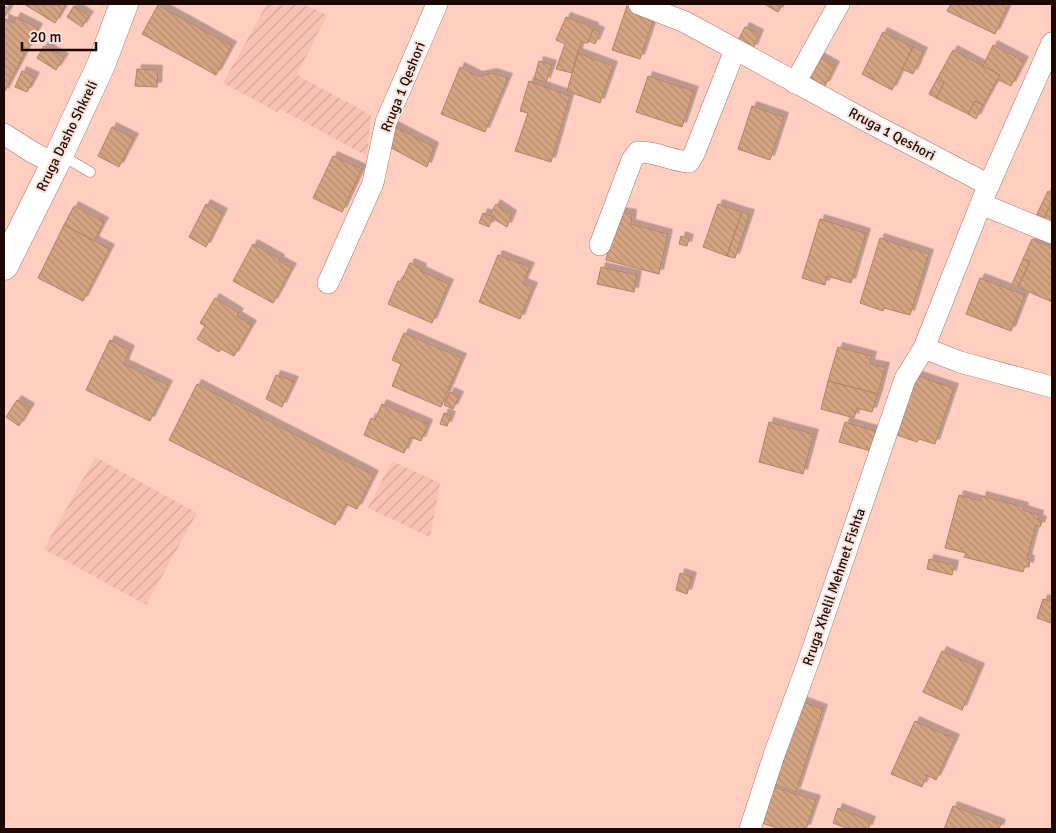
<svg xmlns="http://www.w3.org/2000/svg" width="1056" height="833" viewBox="0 0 1056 833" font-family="Signika,sans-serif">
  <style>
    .industrial { fill: url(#industrial-furrows) }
    .building { fill: url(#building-back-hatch); stroke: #b08262; filter: url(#shadow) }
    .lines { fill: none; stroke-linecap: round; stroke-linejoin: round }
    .service-casing { stroke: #a97364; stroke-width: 11 }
    .minor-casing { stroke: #a97364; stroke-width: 22 }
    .secondary-casing { stroke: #a97364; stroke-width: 29 }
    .service { stroke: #fff; stroke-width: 10 }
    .minor { stroke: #fff; stroke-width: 21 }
    .secondary { stroke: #fff; stroke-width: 28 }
    .labels { text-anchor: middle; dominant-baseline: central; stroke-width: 4; stroke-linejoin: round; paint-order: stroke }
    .street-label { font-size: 14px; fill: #1c0905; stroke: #fbe2db }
  </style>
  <defs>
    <pattern id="industrial-furrows" width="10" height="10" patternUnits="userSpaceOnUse" patternTransform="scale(1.25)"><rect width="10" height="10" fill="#f8c1b2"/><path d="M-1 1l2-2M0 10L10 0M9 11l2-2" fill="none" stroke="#d4a498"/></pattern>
    <pattern id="building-back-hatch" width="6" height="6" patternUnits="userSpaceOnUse" patternTransform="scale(1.25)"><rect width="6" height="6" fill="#d4a483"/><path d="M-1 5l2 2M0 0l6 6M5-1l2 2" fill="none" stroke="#b58c70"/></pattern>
    <filter id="shadow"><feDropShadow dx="4.5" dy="-4.5" stdDeviation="0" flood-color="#0004"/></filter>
  </defs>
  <rect width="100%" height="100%" fill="#ffcec1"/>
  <!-- industrial -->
  <g class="industrial">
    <path d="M 267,4 L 304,4 L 327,15 L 297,75 L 371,115 L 367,156 L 280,109 L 277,112 L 223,83 Z"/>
    <path d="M 95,457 L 197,513 L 146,605 L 44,549 Z"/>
    <path d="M 392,461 L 440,483 L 430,537 L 368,508 Z"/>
  </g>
  <!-- building -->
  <g class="building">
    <path d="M 24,4 L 66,4 L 55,23 Z"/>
    <path d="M 764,4 L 783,4 L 778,12 Z"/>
    <path d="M 951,4 L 1009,4 L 995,34 L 947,11 Z"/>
    <path d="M 158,5 L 232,46 L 216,75 L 142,34 Z"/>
    <path d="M 4,6 L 9,9 L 4,18 L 13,23 L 16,17 L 38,28 L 4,93 Z"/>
    <path d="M 74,6 L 89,16 L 82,27 L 67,17 Z"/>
    <path d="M 627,6 L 655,15 L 640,59 L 612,50 Z"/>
    <path d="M 566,17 L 594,27 L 588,43 L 581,42 L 572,73 L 556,69 L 565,44 L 556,40 Z"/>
    <path d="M 745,27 L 759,34 L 753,49 L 737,42 Z"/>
    <path d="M 593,29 L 600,32 L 595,44 L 589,41 Z"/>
    <path d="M 883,32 L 913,47 L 892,90 L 862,74 Z"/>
    <path d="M 993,45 L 1024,61 L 1011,86 L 997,79 L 1000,75 L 983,66 Z"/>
    <path d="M 44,46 L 64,58 L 56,70 L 37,58 Z"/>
    <path d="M 913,47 L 923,52 L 913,74 L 902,69 Z"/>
    <path d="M 953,50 L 1000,75 L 983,105 L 975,101 L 968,114 L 936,98 L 944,83 L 937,79 Z"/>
    <path d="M 578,53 L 613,66 L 600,103 L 567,91 Z"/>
    <path d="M 814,54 L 835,66 L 825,86 L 803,74 Z"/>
    <path d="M 539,61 L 552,65 L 546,82 L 534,79 Z"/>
    <path d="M 460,67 L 478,76 L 492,73 L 508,78 L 485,132 L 441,114 Z"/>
    <path d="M 137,69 L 158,70 L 157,87 L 135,86 Z"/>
    <path d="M 22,71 L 35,77 L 27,92 L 15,87 Z"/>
    <path d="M 648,76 L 694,91 L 682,127 L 636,112 Z"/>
    <path d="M 937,79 L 944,83 L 936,98 L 929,94 Z"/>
    <path d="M 529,81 L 570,96 L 551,162 L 515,151 L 528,113 L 520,111 Z"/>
    <path d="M 975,101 L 983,105 L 976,119 L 968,114 Z"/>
    <path d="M 752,106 L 784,117 L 770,160 L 738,149 Z"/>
    <path d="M 386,122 L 434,147 L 427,167 L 382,143 Z"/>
    <path d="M 112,127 L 134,138 L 119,167 L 98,156 Z"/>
    <path d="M 333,156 L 362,169 L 342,212 L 313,198 Z"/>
    <path d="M 1048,191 L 1052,193 L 1052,201 L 1044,219 L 1036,216 Z"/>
    <path d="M 1052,201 L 1052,223 L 1044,219 Z"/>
    <path d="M 206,204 L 223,213 L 206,247 L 189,237 Z"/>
    <path d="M 496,204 L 512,215 L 507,227 L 489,216 Z"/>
    <path d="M 718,204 L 742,212 L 727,256 L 703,247 Z"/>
    <path d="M 74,206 L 104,222 L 94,241 L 64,225 Z"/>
    <path d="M 619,212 L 632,214 L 631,224 L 668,234 L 659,274 L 606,260 Z"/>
    <path d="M 742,212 L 750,214 L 735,258 L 727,256 Z"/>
    <path d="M 483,213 L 493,217 L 489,227 L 479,223 Z"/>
    <path d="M 820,219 L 866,233 L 851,283 L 827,276 L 825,285 L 802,278 Z"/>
    <path d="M 64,225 L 110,249 L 83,301 L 38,278 Z"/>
    <path d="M 681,236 L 689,239 L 687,246 L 679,244 Z"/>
    <path d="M 880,238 L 929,254 L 910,315 L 884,308 L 883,311 L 860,303 Z"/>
    <path d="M 1032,239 L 1052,248 L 1052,302 L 1018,287 L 1030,261 L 1023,259 Z"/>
    <path d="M 253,244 L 280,259 L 279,261 L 292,268 L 273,303 L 233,281 Z"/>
    <path d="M 498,255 L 530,267 L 523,283 L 533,287 L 520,319 L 479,302 Z"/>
    <path d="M 1023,259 L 1030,261 L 1018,287 L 1012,284 Z"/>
    <path d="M 410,263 L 422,268 L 421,271 L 449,284 L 432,323 L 388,304 L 398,281 L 401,282 Z"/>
    <path d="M 601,267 L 637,275 L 634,292 L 597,284 Z"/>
    <path d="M 980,278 L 1025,295 L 1011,331 L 966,314 Z"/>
    <path d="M 215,298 L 239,313 L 237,316 L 252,325 L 234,356 L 221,349 L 219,352 L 197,339 L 205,326 L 200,323 Z"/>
    <path d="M 404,333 L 462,358 L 441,407 L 392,386 L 401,364 L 392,360 Z"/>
    <path d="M 110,340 L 130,350 L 124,364 L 168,385 L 150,421 L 86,390 Z"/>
    <path d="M 838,347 L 872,356 L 870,364 L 885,367 L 878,394 L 828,381 Z"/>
    <path d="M 276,375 L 294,381 L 282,407 L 266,399 Z"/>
    <path d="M 915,375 L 954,388 L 935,444 L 919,439 L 917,442 L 894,434 Z"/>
    <path d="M 828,381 L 878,394 L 872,412 L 857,408 L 854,418 L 821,409 Z"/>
    <path d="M 197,384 L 374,475 L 357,509 L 346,504 L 335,525 L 169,440 Z"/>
    <path d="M 450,392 L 459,396 L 453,409 L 444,405 Z"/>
    <path d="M 17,400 L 30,408 L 19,426 L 6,417 Z"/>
    <path d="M 382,404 L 428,424 L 421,441 L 411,437 L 404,453 L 364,435 L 371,418 L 375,420 Z"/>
    <path d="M 444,413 L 451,416 L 447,426 L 440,424 Z"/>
    <path d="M 769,422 L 814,434 L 803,474 L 759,462 Z"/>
    <path d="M 845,422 L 880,432 L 874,452 L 839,442 Z"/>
    <path d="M 959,495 L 981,501 L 982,496 L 1024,507 L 1023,510 L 1039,515 L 1038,519 L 1042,521 L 1040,527 L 1036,525 L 1027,559 L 1030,560 L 1029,567 L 1025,566 L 1023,572 L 964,557 L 966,553 L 945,548 Z"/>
    <path d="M 929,559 L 954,565 L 952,575 L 927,569 Z"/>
    <path d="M 680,573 L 692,577 L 687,594 L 676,590 Z"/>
    <path d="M 1043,599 L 1052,602 L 1051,623 L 1037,618 Z"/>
    <path d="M 942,651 L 980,668 L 962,710 L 923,692 Z"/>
    <path d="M 801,701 L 823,709 L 796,792 L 773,784 Z"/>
    <path d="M 915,721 L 955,739 L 936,780 L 927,775 L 922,787 L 891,774 Z"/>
    <path d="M 771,786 L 816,800 L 806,829 L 780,829 L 759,822 Z"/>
    <path d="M 953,806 L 1001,824 L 999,829 L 944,829 Z"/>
    <path d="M 838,808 L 871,821 L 868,829 L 849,829 L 833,823 Z"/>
  </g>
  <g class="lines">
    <defs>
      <path id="service" d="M 61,155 L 90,172"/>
      <g id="minor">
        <path d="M 639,4 L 685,22 L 874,125 L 989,185"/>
        <path d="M 1052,43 L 984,196 L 924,348 L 960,362 L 1052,387"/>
        <path d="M 795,83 L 839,4"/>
        <path d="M 4,134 L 32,152 L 55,164"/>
        <path d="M 981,204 L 1052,233"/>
        <path d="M 600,245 L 632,160 L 638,152 C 656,151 671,161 689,162 L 694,154 L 735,50"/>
        <path d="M 328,283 L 373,183 L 386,122 L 437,4"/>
        <path d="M 750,829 L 774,755 L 808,663 L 905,379 L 924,348"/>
      </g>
      <path id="secondary" d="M 4,266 L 55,164 L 101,65 L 124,4"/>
    </defs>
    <!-- service casing -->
    <use href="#service" class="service-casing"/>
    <!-- minor casing -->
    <use href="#minor" class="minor-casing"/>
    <!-- secondary casing -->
    <use href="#secondary" class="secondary-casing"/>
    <!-- service -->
    <use href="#service" class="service"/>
    <!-- minor -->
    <use href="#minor" class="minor"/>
    <!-- secondary -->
    <use href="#secondary" class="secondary"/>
  </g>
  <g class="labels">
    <!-- street labels -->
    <g class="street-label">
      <text transform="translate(403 87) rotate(-68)">Rruga 1 Qeshori</text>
      <text transform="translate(892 134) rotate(28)">Rruga 1 Qeshori</text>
      <text transform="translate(67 136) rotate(-64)">Rruga Dasho Shkreli</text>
      <text transform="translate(834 587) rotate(-71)">Rruga Xhelil Mehmet Fishta</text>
    </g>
  </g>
  <!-- border -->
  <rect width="1056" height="833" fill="none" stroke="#1c0905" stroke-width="10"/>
  <!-- scale -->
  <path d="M22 42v8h74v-8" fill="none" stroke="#1c0905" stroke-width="2.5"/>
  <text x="30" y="42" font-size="15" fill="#1c0905" stroke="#fbe2db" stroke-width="4" paint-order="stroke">20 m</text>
</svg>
